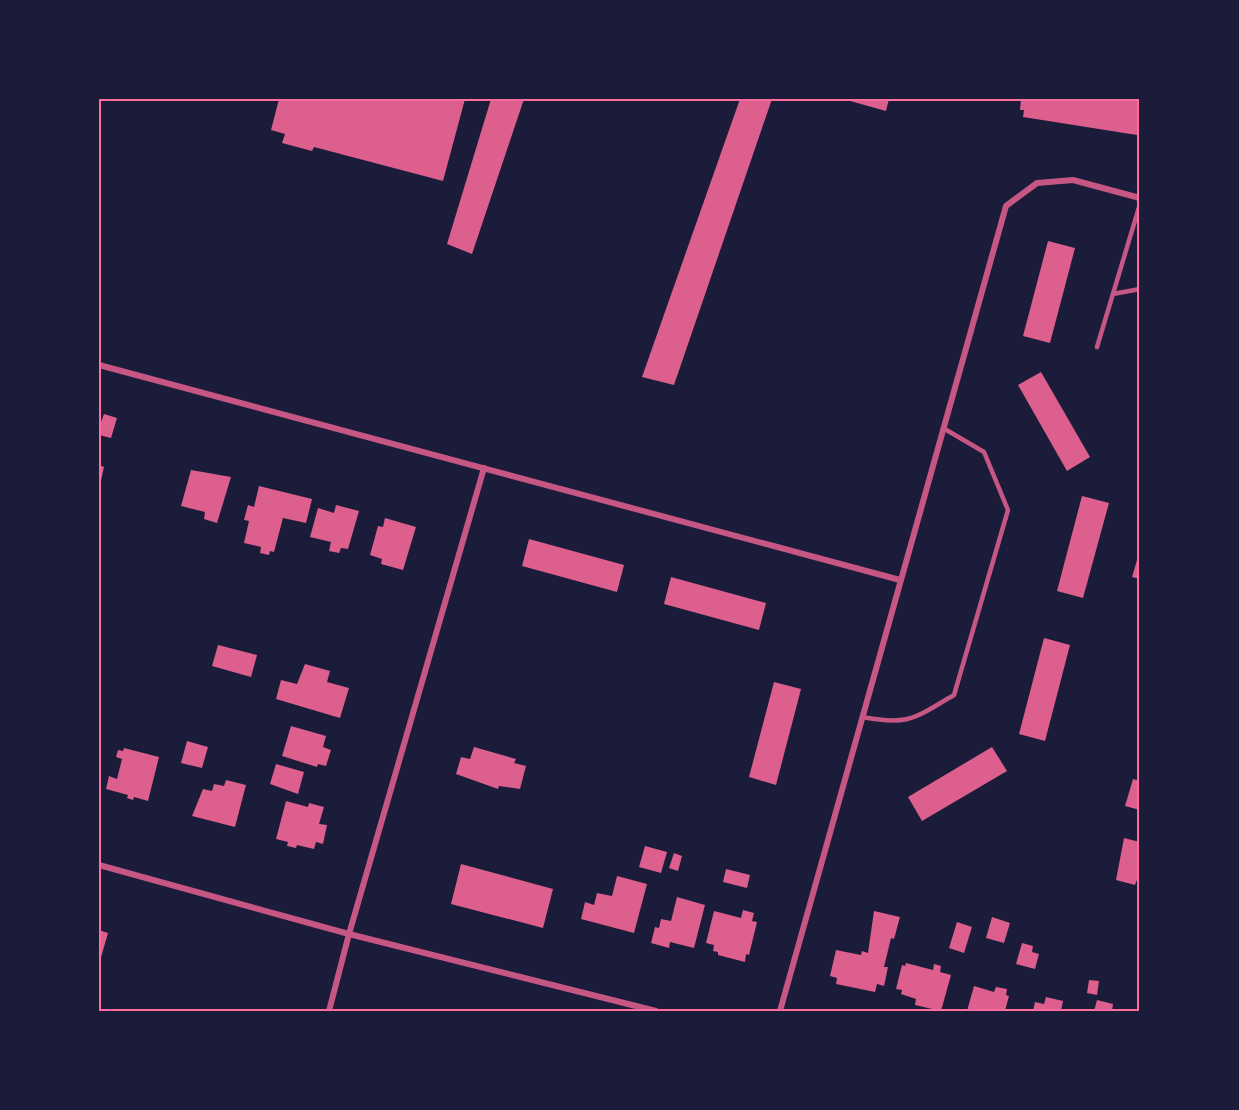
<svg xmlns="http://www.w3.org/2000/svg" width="1239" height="1110" viewBox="0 0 1239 1110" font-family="Manrope,sans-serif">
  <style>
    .building { fill: #dd5f8e }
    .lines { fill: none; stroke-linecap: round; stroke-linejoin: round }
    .service { stroke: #c65784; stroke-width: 4.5 }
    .minor { stroke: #c65784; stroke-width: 6 }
    .neatline { fill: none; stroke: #ff6b9d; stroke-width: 2 }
  </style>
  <rect width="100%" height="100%" fill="#1b1b3a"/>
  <!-- building -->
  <g class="building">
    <path d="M 279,99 L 465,99 L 443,181 L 314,147 L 312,151 L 282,143 L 285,134 L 271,130 Z"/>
    <path d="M 491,99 L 524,99 L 472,254 L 447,244 Z"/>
    <path d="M 740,99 L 772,99 L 674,385 L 642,377 Z"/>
    <path d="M 843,99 L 889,99 L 886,111 Z"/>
    <path d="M 1021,99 L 1140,99 L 1137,135 L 1023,117 L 1024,110 L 1020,110 Z"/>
    <path d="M 1048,241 L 1075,248 L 1050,343 L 1023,336 Z"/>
    <path d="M 1041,372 L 1090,457 L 1067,471 L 1018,385 Z"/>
    <path d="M 104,414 L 117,418 L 111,438 L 99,435 L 99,427 Z"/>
    <path d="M 99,465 L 104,467 L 100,485 L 99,485 Z"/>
    <path d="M 191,470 L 231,477 L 217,523 L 204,519 L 205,512 L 181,506 Z"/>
    <path d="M 259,486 L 312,499 L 306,523 L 283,518 L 274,552 L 270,551 L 269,555 L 260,553 L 261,547 L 244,543 L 249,521 L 244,520 L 248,505 L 254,507 Z"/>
    <path d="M 1082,496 L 1109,503 L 1083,598 L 1057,591 Z"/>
    <path d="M 336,505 L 359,511 L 348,549 L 341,548 L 339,553 L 329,551 L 331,542 L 310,537 L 318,508 L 334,513 Z"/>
    <path d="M 385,518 L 416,527 L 403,570 L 381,564 L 382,559 L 370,555 L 378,526 L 383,527 Z"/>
    <path d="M 529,539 L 624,565 L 617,592 L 522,566 Z"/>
    <path d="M 1140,550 L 1140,579 L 1132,577 Z"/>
    <path d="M 671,577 L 766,603 L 759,630 L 664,604 Z"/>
    <path d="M 1044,638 L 1070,645 L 1045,741 L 1019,734 Z"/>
    <path d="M 218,645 L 257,655 L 251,677 L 212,666 Z"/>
    <path d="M 305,664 L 330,671 L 327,682 L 349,688 L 340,718 L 276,699 L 281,680 L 297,684 Z"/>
    <path d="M 774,682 L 801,689 L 776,785 L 749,777 Z"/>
    <path d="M 291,726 L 326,736 L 323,747 L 331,750 L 326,766 L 318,764 L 317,767 L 282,756 Z"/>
    <path d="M 187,741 L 208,747 L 202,768 L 181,763 Z"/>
    <path d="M 474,747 L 516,759 L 514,763 L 526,766 L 520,789 L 499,786 L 498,789 L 456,774 L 461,757 L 470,759 Z"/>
    <path d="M 992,747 L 1007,771 L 922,821 L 908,797 Z"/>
    <path d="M 124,748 L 159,757 L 148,801 L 134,797 L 133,800 L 127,798 L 128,795 L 106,789 L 109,776 L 117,779 L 122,759 L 116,757 L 118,750 L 123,751 Z"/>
    <path d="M 276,764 L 304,772 L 298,794 L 270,784 Z"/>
    <path d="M 1133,779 L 1140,781 L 1140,810 L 1125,806 Z"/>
    <path d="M 226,780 L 246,785 L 235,827 L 192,816 L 203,789 L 212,791 L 214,784 L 224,786 Z"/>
    <path d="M 286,801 L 308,807 L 309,803 L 324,807 L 319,824 L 327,825 L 323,844 L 316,842 L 314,849 L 297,845 L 296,848 L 287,846 L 288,842 L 276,839 Z"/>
    <path d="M 1124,838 L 1140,842 L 1140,872 L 1135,885 L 1116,880 Z"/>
    <path d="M 645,846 L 667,852 L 661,873 L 639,867 Z"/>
    <path d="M 674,853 L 682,856 L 678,871 L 669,868 Z"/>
    <path d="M 461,864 L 553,889 L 543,928 L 451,904 Z"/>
    <path d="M 726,869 L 750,875 L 747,888 L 723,882 Z"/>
    <path d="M 617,876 L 647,884 L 634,933 L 581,919 L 585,902 L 594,905 L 597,893 L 612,896 Z"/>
    <path d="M 677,897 L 705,905 L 694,948 L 670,942 L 669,948 L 651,943 L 655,927 L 659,928 L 661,919 L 671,921 Z"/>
    <path d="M 743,910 L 754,913 L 752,921 L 757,922 L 749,955 L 746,954 L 745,962 L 718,955 L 718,952 L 713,951 L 714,945 L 706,943 L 714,911 L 741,918 Z"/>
    <path d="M 874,911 L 900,917 L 894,939 L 891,938 L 884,967 L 888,967 L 884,986 L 877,984 L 875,992 L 836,984 L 837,978 L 830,976 L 836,950 L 861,955 L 862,951 L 868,953 Z"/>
    <path d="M 992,917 L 1010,923 L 1004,943 L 986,938 Z"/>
    <path d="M 957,922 L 972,927 L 964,953 L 949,948 Z"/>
    <path d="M 99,930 L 108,933 L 100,961 L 99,961 Z"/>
    <path d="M 1022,943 L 1033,946 L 1032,952 L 1039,954 L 1035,969 L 1016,964 Z"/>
    <path d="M 906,963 L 933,970 L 934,964 L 941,966 L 940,972 L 951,975 L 941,1011 L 915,1005 L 916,999 L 901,994 L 902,990 L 896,989 L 902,965 L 905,966 Z"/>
    <path d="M 1089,980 L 1099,981 L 1097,995 L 1087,993 Z"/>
    <path d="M 974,986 L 994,992 L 996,987 L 1007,989 L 1006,995 L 1009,996 L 1005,1011 L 967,1011 Z"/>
    <path d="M 1046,997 L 1063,1001 L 1061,1011 L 1033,1011 L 1035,1002 L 1044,1004 Z"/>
    <path d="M 1097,1000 L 1113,1004 L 1112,1011 L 1094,1011 Z"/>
  </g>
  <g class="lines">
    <!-- service -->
    <g class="service">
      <path d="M 1113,294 L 1140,289"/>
      <path d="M 1097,347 L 1140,204"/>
      <path d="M 862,717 C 910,726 914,718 954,695 L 1008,510 L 984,452 L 943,428"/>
    </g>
    <!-- minor -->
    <g class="minor">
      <path d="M 99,365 L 900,580"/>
      <path d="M 99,865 L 349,934 L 656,1011"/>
      <path d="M 329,1011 L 349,934 L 484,468"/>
      <path d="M 780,1011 L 1006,206 L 1037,183 L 1073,180 L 1140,198"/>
    </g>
  </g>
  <!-- border -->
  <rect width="1239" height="1110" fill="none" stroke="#1b1b3a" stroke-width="201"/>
  <rect x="100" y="100" width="1038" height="910" class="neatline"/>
</svg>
